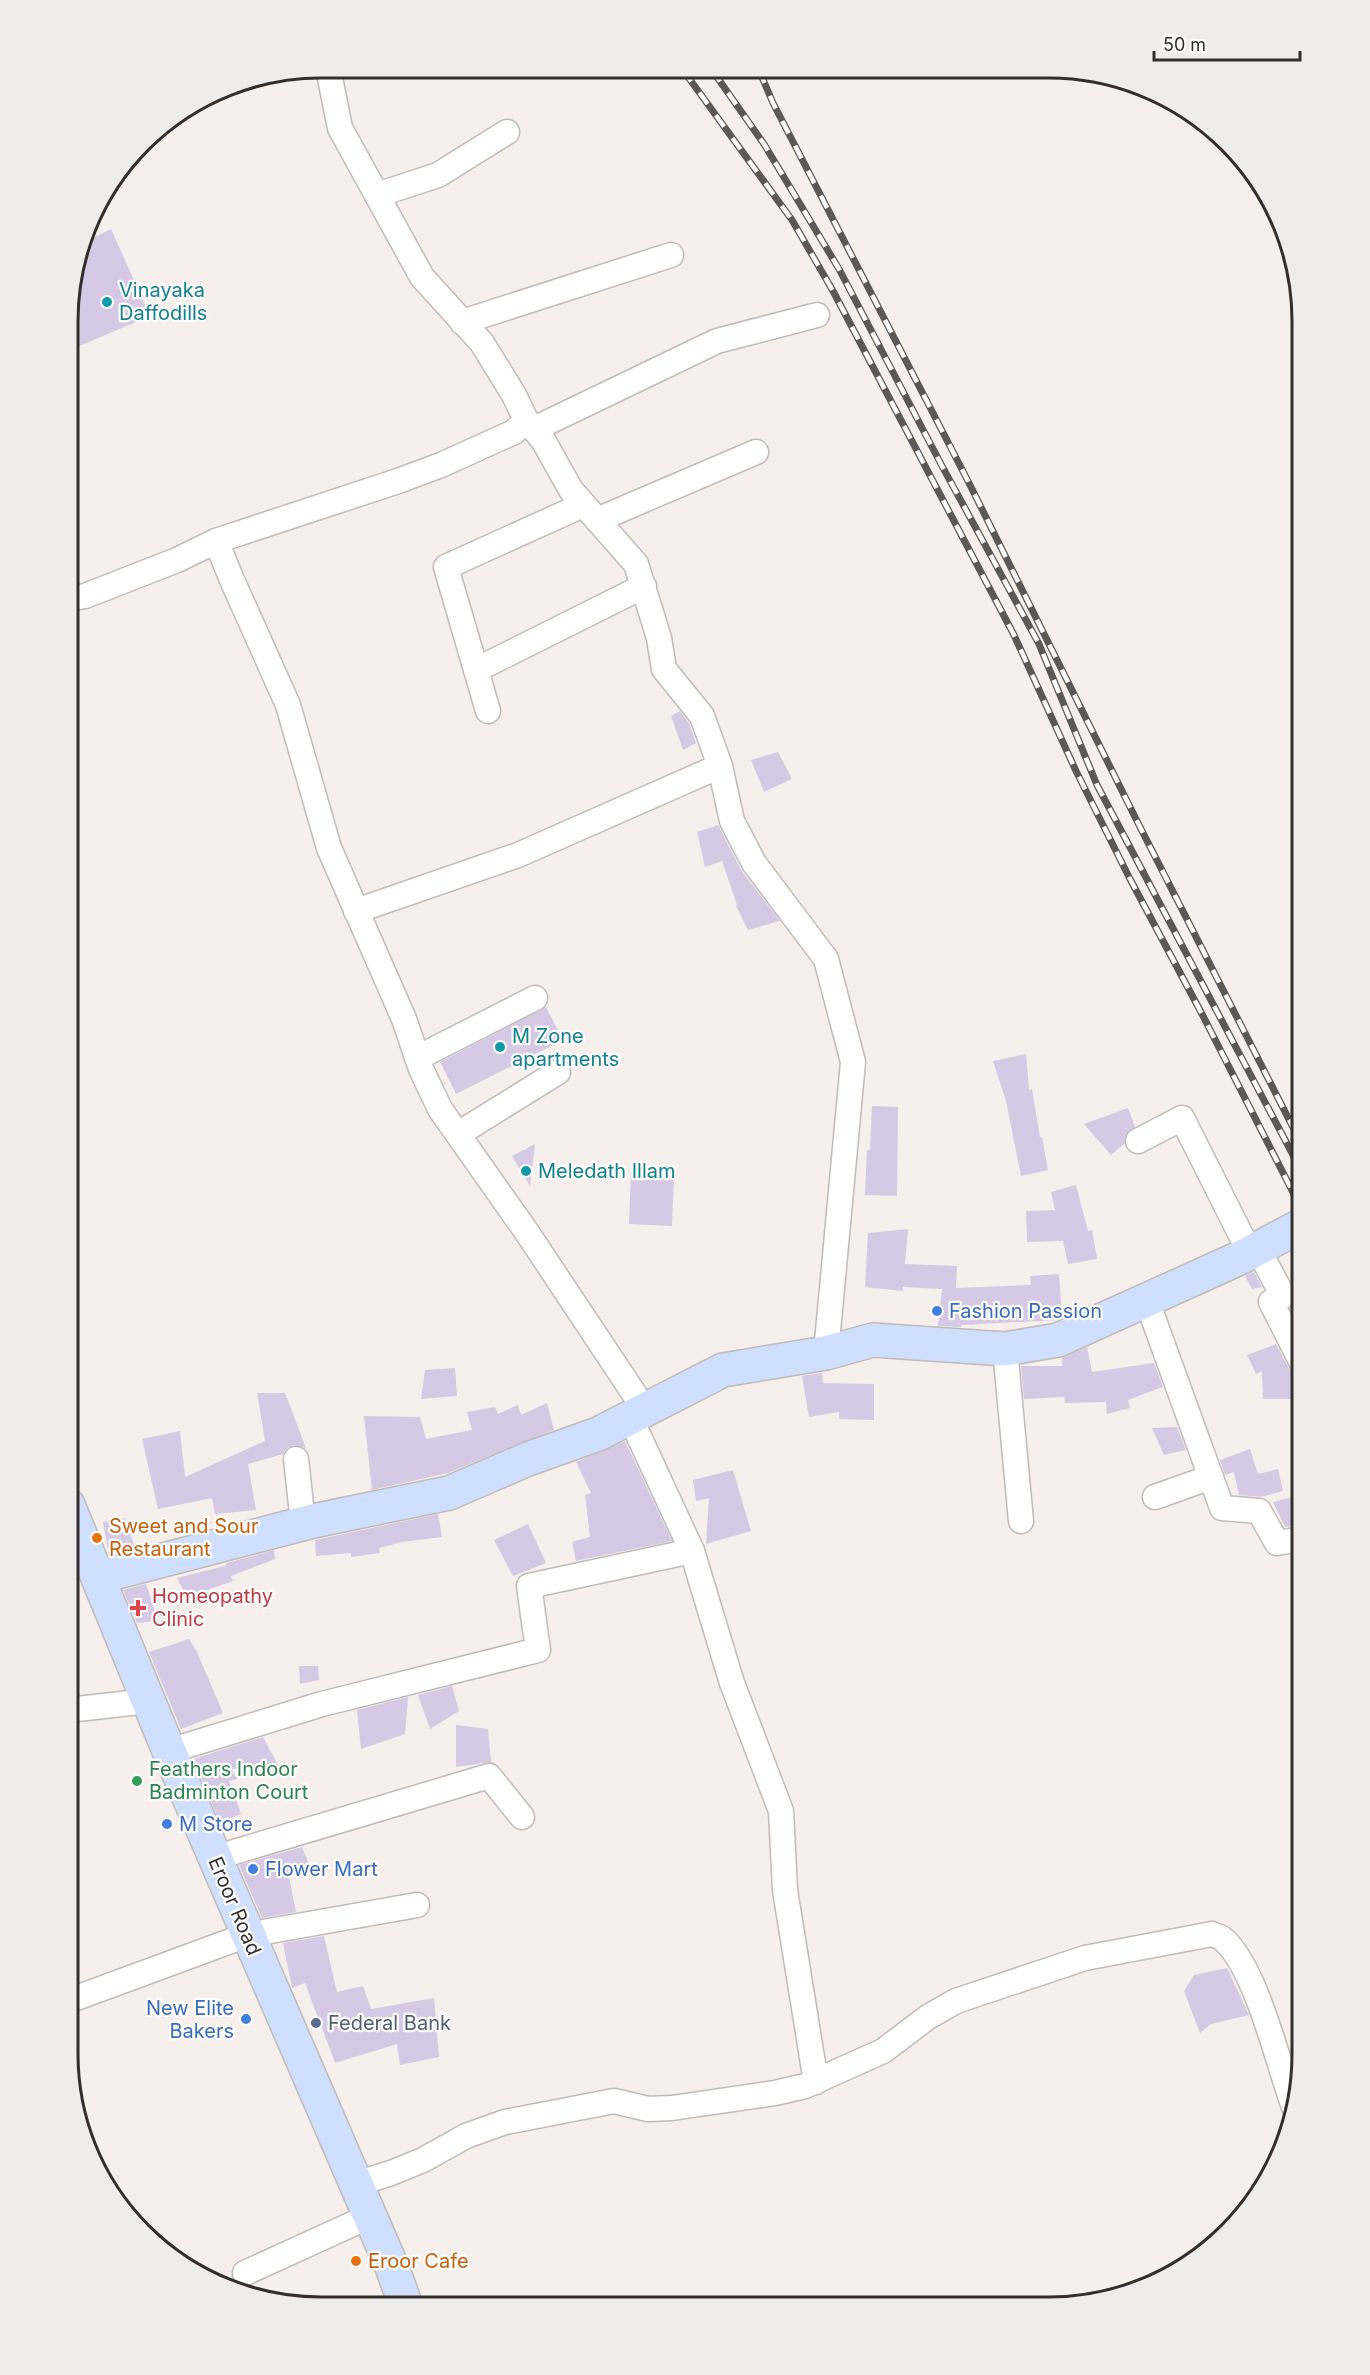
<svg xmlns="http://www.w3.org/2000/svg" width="1370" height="2375" viewBox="0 0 1370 2375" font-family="Inter,sans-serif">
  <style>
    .building { fill: #d5c9e6 }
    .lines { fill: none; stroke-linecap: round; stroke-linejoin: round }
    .street-casing { stroke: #c1bab6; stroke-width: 27 }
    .secondary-casing { stroke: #c1bab6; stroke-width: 36 }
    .street { stroke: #fff; stroke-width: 24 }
    .secondary { stroke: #cee0fe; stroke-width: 33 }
    .rail-casing { stroke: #5c5856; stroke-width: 7 }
    .rail { stroke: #fffdfd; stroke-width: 4.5; stroke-dasharray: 14; stroke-linecap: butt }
    .culture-dot { fill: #0f9aa8; stroke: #fffdfd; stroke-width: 2 }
    .shop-dot { fill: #3f7fe0; stroke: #fffdfd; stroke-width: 2 }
    .food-dot { fill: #e8710a; stroke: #fffdfd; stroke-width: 2 }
    .health-dot { fill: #e0444e; stroke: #fffdfd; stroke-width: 2 }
    .leisure-dot { fill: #2e9e5b; stroke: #fffdfd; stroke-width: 2 }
    .service-dot { fill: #5c6f8a; stroke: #fffdfd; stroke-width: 2 }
    .labels { text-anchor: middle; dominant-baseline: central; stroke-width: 4.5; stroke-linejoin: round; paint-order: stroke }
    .culture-label { font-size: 20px; fill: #0d838f; stroke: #fffdfd; text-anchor: start }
    .shop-label { font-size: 20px; fill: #366cbe; stroke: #fffdfd; text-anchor: start }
    .food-label { font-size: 20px; fill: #c56008; stroke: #fffdfd; text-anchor: start }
    .health-label { font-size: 20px; fill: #be3a42; stroke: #fffdfd; text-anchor: start }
    .leisure-label { font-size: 20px; fill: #27864d; stroke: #fffdfd; text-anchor: start }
    .street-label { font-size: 20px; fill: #322f2d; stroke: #fffdfd }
    .service-label { font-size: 20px; fill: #4e5e75; stroke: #fffdfd; text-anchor: start }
    .rim { fill: none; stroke: #322f2d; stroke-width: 3 }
  </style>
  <rect width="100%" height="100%" fill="#f6efeb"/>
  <!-- building -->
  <g class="building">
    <path d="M 111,229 L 150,316 L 70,350 L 70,288 L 83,243 Z"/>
    <path d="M 680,711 L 689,723 L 696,743 L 683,750 L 671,716 Z"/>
    <path d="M 778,752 L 792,779 L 764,792 L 751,760 Z"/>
    <path d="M 718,825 L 741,870 L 780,921 L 748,930 L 736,906 L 737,905 L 722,861 L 705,867 L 697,832 Z"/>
    <path d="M 546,1007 L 563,1040 L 456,1094 L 440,1062 Z"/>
    <path d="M 1026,1054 L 1029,1090 L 1032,1089 L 1040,1138 L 1042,1137 L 1048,1170 L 1021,1176 L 1006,1101 L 993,1061 Z"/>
    <path d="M 872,1106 L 898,1107 L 897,1196 L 865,1195 L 867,1150 L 870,1150 Z"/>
    <path d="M 1128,1108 L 1135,1127 L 1126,1134 L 1124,1144 L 1111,1155 L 1084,1124 Z"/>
    <path d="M 535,1144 L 530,1186 L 512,1156 Z"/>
    <path d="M 631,1173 L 674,1175 L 672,1226 L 629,1224 Z"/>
    <path d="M 1076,1185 L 1088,1231 L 1092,1230 L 1097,1259 L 1068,1264 L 1063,1241 L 1027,1242 L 1026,1211 L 1055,1210 L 1051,1192 Z"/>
    <path d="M 908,1229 L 905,1264 L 957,1266 L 956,1288 L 1031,1285 L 1030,1276 L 1059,1274 L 1062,1318 L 1057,1320 L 962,1325 L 961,1327 L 938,1326 L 942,1289 L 903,1287 L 903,1291 L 865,1287 L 868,1233 Z"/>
    <path d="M 1254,1272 L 1262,1287 L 1252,1289 L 1245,1276 Z"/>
    <path d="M 1302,1292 L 1302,1332 L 1290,1308 L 1295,1303 L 1297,1295 Z"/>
    <path d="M 1276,1344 L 1290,1370 L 1295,1375 L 1302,1377 L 1302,1399 L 1263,1399 L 1262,1371 L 1256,1374 L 1247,1355 Z"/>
    <path d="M 1087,1347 L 1092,1372 L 1154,1363 L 1163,1387 L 1128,1400 L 1130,1408 L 1107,1414 L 1106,1402 L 1065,1403 L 1064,1397 L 1024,1399 L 1021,1366 L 1062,1366 L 1062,1358 Z"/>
    <path d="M 455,1368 L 457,1396 L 421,1399 L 425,1370 Z"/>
    <path d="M 822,1373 L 823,1383 L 874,1384 L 874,1420 L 839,1419 L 839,1412 L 809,1417 L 802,1376 Z"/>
    <path d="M 257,1393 L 285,1393 L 306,1448 L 294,1445 L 287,1448 L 283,1454 L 248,1464 L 256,1510 L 215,1514 L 212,1498 L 158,1509 L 142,1439 L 180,1431 L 185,1477 L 265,1441 Z"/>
    <path d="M 547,1403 L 554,1430 L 448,1473 L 372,1490 L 364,1416 L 420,1417 L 426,1439 L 472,1430 L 467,1412 L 495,1407 L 498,1414 L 518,1405 L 521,1415 Z"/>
    <path d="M 1177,1427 L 1186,1450 L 1164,1455 L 1152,1428 Z"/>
    <path d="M 625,1441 L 672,1541 L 576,1561 L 572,1542 L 590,1537 L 585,1495 L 591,1493 L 576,1462 Z"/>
    <path d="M 1250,1449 L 1258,1474 L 1278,1469 L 1283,1491 L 1261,1497 L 1239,1495 L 1234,1472 L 1225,1475 L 1220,1460 Z"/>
    <path d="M 733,1470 L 751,1531 L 706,1544 L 709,1498 L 696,1501 L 693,1480 Z"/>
    <path d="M 1298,1496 L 1302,1513 L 1302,1525 L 1285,1527 L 1273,1502 Z"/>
    <path d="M 438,1514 L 442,1537 L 402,1542 L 379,1548 L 380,1553 L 351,1557 L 351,1553 L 316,1556 L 315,1540 Z"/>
    <path d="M 125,1518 L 135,1548 L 109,1555 L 103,1522 Z"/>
    <path d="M 528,1524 L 546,1563 L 513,1576 L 494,1540 Z"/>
    <path d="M 274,1550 L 275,1559 L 231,1576 L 233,1581 L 187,1597 L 177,1578 L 225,1566 L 227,1563 Z"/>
    <path d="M 146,1584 L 158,1621 L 137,1623 L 123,1590 Z"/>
    <path d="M 189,1639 L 197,1652 L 223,1713 L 181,1729 L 149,1652 Z"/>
    <path d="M 299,1666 L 318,1666 L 319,1680 L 300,1684 Z"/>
    <path d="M 452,1686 L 459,1711 L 430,1729 L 418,1695 Z"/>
    <path d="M 408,1697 L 405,1734 L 361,1749 L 357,1710 Z"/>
    <path d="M 456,1725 L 488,1729 L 491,1762 L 456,1767 Z"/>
    <path d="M 263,1737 L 278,1765 L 232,1769 L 237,1779 L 229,1781 L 241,1814 L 220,1823 L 193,1759 Z"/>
    <path d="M 302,1847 L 309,1864 L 288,1872 L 296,1912 L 262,1918 L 239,1865 Z"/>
    <path d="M 324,1936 L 337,1992 L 363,1986 L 371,2009 L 434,1998 L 439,2057 L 400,2065 L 397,2044 L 335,2063 L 305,1983 L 292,1988 L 283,1943 Z"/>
    <path d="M 1227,1968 L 1249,2015 L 1211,2024 L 1200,2033 L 1184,1991 L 1194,1975 Z"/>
  </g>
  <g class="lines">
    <defs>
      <g id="street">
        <path d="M 377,195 L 438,175 L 507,132"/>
        <path d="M 462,322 L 671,255"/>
        <path d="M 526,420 L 543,440 L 571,490 L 636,564 L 659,638 L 664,669 L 702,716 L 720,766 L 732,821 L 754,863 L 826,959 L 853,1062 L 826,1353"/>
        <path d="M 534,429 L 717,341 L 817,315"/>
        <path d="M 597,520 L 756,452"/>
        <path d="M 216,541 L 232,580 L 288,705 L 329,848 L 404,1019 L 421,1069 L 440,1109 L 526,1231 L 645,1410"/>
        <path d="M 69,599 L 85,596 L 177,560 L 216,541 L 398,481 L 441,465 L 514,432 L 526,420 L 514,395 L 482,343 L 422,277 L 340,128 L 328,68"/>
        <path d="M 476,670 L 644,586"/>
        <path d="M 488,711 L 446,567 L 583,505"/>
        <path d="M 356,911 L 518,855 L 720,766"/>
        <path d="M 417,1058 L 535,998"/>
        <path d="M 458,1134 L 558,1072"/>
        <path d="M 1138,1141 L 1182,1118 L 1250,1253"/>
        <path d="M 1258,1249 L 1283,1296 L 1271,1302 L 1302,1363"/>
        <path d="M 1147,1301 L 1222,1508 L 1259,1511 L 1277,1543 L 1302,1539"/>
        <path d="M 1005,1349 L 1021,1521"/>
        <path d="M 296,1459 L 303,1523"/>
        <path d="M 1155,1497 L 1211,1477"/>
        <path d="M 692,1551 L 732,1683 L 781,1811 L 785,1890 L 816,2082"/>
        <path d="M 68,1710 L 148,1701"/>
        <path d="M 169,1751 L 322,1704 L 538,1650 L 529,1586 L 692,1551 L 630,1417"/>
        <path d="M 214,1858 L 489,1776 L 522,1817"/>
        <path d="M 68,2001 L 247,1935 L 417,1905"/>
        <path d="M 356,2184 L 391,2173 L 423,2160 L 466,2136 L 505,2122 L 614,2101 L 648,2109 L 672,2108 L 775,2093 L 805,2086 L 883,2051 L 928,2017 L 956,2001 L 1085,1958 L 1212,1934 C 1216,1936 1221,1937 1224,1940 C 1257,1970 1278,2064 1294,2107"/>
        <path d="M 245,2273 L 370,2216"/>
      </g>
      <g id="secondary">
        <path d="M 68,1505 L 169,1751 L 392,2267 L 406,2306"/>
        <path d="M 98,1577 L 313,1521 L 449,1493 L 528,1459 L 598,1434 L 723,1370 L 826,1353 L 873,1340 L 1005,1349 L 1058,1340 L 1244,1256 L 1302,1225"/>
      </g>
    </defs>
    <!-- street casing -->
    <use href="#street" class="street-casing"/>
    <!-- secondary casing -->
    <use href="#secondary" class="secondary-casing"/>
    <!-- street -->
    <use href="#street" class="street"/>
    <!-- secondary -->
    <use href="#secondary" class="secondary"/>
    <defs>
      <g id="rail">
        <path d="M 683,70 L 792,220 L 833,291 L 1014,635 L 1076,771 L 1130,879 L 1202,1014 L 1302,1210"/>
        <path d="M 712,70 L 764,144 L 839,269 L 942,466 L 1039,644 L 1097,785 L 1302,1172"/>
        <path d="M 759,70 L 773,103 L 968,481 L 1138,823 L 1302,1145"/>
      </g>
    </defs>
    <!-- rail casing -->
    <use href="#rail" class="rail-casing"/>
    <!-- rail -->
    <use href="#rail" class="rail"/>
  </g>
  <!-- markers -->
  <g class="culture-dot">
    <circle cx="107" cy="302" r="6"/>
    <circle cx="500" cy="1047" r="6"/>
    <circle cx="526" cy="1171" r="6"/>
  </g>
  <g class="shop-dot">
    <circle cx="937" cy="1311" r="6"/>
    <circle cx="167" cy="1824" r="6"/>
    <circle cx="253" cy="1869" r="6"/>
    <circle cx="246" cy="2019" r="6"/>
  </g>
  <g class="food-dot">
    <circle cx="97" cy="1538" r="6"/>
    <circle cx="356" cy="2261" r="6"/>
  </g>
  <path class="health-dot" d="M135 1599h6v6h6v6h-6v6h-6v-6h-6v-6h6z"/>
  <circle class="leisure-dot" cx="137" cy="1781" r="6"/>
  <circle class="service-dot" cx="316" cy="2023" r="6"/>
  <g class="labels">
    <!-- culture labels -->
    <g class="culture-label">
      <text x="119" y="290">Vinayaka<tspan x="119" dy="23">Daffodills</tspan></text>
      <text x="512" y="1036">M Zone<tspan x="512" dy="23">apartments</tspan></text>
      <text x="538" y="1171">Meledath Illam</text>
    </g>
    <!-- shop labels -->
    <g class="shop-label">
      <text x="949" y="1311">Fashion Passion</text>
      <text x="179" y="1824">M Store</text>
      <text x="265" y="1869">Flower Mart</text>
      <text x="234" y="2008" text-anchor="end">New Elite<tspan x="234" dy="23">Bakers</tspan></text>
    </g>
    <!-- food labels -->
    <g class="food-label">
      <text x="109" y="1526">Sweet and Sour<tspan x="109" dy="23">Restaurant</tspan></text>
      <text x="368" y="2261">Eroor Cafe</text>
    </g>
    <!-- health labels -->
    <g class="health-label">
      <text x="152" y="1596">Homeopathy<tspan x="152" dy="23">Clinic</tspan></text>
    </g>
    <!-- leisure labels -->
    <g class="leisure-label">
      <text x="149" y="1769">Feathers Indoor<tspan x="149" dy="23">Badminton Court</tspan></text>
    </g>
    <!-- street labels -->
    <g class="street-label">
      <text transform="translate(235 1906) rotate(67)">Eroor Road</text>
    </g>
    <!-- service labels -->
    <g class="service-label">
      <text x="328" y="2023">Federal Bank</text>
    </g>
  </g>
  <!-- crop -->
  <path d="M0 0H1370V2375H0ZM321 78H1049A243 243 0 0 1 1292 321V2054A243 243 0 0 1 1049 2297H321A243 243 0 0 1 78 2054V321A243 243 0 0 1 321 78Z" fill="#efedec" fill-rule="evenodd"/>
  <path class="rim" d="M321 78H1049A243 243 0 0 1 1292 321V2054A243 243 0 0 1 1049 2297H321A243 243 0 0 1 78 2054V321A243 243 0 0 1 321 78Z"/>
  <!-- scale -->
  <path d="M1154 51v9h146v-9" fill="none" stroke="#322f2d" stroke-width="3"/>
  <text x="1163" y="51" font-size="18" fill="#322f2d" stroke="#fffdfd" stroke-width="4.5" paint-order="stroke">50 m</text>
</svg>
